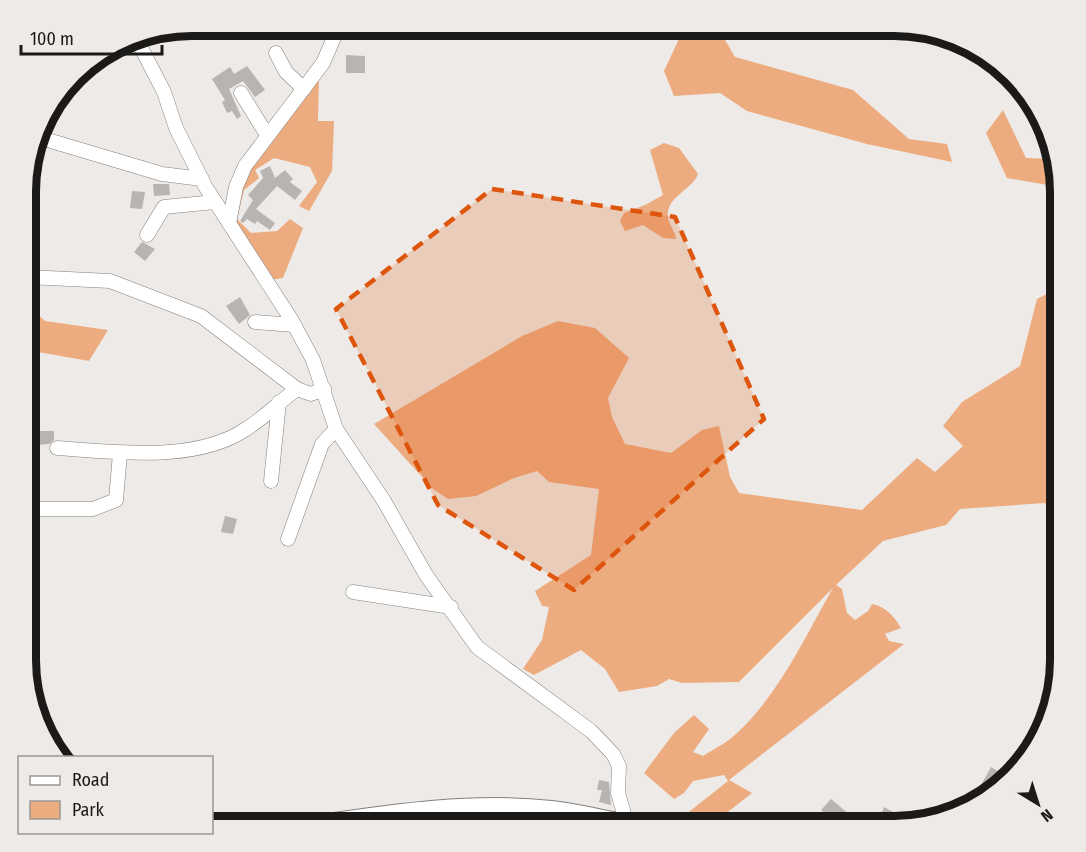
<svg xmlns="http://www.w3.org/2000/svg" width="1086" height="852" viewBox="0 0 1086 852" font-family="'Fira Sans Condensed',sans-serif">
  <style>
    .green { fill: #edac7f }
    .building { fill: #b8b4b1 }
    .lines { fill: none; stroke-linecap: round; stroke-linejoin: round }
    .minor-casing { stroke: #84817e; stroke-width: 15 }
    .major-casing { stroke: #84817e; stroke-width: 20 }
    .minor { stroke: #fff; stroke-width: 14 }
    .major { stroke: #fff; stroke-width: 18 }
    .marked { fill: #de560d; fill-opacity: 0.2; stroke: #de560d; stroke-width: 4.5; stroke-dasharray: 12 8; stroke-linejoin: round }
    .rim { fill: none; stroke: #1b1a19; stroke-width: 8 }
  </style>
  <rect width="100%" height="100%" fill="#eeeae7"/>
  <!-- green -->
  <g class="green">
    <path d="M 685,26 L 717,26 L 735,57 L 853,90 L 909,139 L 947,144 L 952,162 L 867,144 L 747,111 L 720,93 L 674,96 L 664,71 Z"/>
    <path d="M 319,75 L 318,121 L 334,121 L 332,171 L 309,211 L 299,206 L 317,182 L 310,167 L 274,158 L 255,170 L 259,178 L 244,190 L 237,219 L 251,233 L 277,231 L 290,219 L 303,228 L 283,278 L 270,280 L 231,225 L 244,159 Z"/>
    <path d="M 1003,110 L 1026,158 L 1053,159 L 1059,187 L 1007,178 L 986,133 Z"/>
    <path d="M 664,143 L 679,148 L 698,174 C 692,190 666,197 668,216 C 668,224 675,230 676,239 L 663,238 L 643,225 L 625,231 L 620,221 L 624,213 L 645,205 L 663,195 L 650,150 Z"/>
    <path d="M 1060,287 L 1060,384 L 1056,405 L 1060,428 L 1060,530 L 1045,503 L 960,509 L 946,525 L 883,541 L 836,585 L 842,589 L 847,613 L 855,620 L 868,611 L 872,604 C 886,607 893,615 901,628 L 885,634 L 889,641 L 904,644 L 729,780 L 752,793 L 710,826 L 671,826 L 728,781 L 724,775 L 693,781 L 684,793 L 674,799 L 644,773 L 674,733 L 694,715 L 709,729 L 693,752 L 703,756 C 714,749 728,742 737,733 C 780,693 804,638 833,588 L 739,682 L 682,683 L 669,679 L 657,686 L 619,692 L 605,669 L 581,650 L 534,675 L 523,669 L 542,640 L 549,607 L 542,606 L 535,591 L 591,555 L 599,489 L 549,482 L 537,471 L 514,478 L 476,496 L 448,499 L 433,489 L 374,424 L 522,336 L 558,321 L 595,328 L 629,358 L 608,398 L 612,417 L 625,444 L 671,453 L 702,430 L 719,426 L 730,477 L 739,493 L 862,510 L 917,458 L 935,472 L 963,446 L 943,426 L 962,402 L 1020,366 L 1037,299 Z"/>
    <path d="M 27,305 L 45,321 L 108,330 L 89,361 L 27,350 Z"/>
  </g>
  <!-- building -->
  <g class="building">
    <path d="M 346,55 L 365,56 L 365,73 L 346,73 Z"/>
    <path d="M 247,66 L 265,90 L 255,97 L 243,81 L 229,89 L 241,116 L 237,119 L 232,111 L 227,113 L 222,102 L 225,100 L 212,79 L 230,67 L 234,74 Z"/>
    <path d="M 270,166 L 275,178 L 285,170 L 293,179 L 290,182 L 302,191 L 295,200 L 277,186 L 256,209 L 275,223 L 270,230 L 257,221 L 255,224 L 247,219 L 243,223 L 240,221 L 253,200 L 248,195 L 263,178 L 260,171 Z"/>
    <path d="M 153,184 L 169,184 L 170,195 L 154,196 Z"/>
    <path d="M 132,191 L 145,192 L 142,209 L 130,208 Z"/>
    <path d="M 142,242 L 155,249 L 145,261 L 134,252 Z"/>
    <path d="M 240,297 L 250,315 L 239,324 L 226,306 Z"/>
    <path d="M 38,431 L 54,431 L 54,440 L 49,444 L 38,445 Z"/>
    <path d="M 225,516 L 237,519 L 233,534 L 221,532 Z"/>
    <path d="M 991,767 L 1004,775 L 997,785 L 970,805 Z"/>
    <path d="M 599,780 L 609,782 L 611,805 L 599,802 L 602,790 L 597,790 Z"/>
    <path d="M 831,799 L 849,814 L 840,825 L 821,810 Z"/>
    <path d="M 884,807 L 903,817 L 899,826 L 887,826 L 879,822 L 876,826 L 871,826 L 867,824 L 873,813 L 880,817 Z"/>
  </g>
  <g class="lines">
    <defs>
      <g id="minor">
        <path d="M 135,36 L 164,92 L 176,128 L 205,186 L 291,319 L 313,360 L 336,429 L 384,501 L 426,575 L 477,647 L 591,731 L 613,754 L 619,766 L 618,793 L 627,824"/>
        <path d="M 276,53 L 286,72 L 304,89"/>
        <path d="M 241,93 L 267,135"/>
        <path d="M 51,141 L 162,174 L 202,179"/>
        <path d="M 229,223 L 236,187 L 245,166 L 323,63 L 339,26"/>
        <path d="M 147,235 L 164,207 L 215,202"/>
        <path d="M 27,277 L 110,281 L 201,316 L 297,389 L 311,394 L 324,389"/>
        <path d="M 255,322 L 294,325"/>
        <path d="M 57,448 C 115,452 196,463 246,429 C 264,418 279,402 297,389"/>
        <path d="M 271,481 L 279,402"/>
        <path d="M 26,509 L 93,509 L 116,500 L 120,453"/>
        <path d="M 288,539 L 322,444 L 336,429"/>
        <path d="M 353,592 L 451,607"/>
        <path d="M 389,826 L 406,812 L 422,809 L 423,826"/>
      </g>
      <path id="major" d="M 306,826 C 388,814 469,801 551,810 C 581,813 611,822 641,826"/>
    </defs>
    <!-- minor casing -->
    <use href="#minor" class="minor-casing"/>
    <!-- major casing -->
    <use href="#major" class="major-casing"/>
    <!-- minor -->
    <use href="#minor" class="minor"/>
    <!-- major -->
    <use href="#major" class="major"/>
  </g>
  <!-- marked area -->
  <path class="marked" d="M 492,189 L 675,217 L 764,419 L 574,590 L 438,505 L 336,309 Z"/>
  <!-- crop -->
  <path d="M0 0H1086V852H0ZM192 36H894A156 156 0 0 1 1050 192V660A156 156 0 0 1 894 816H192A156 156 0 0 1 36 660V192A156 156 0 0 1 192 36Z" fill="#eeeae7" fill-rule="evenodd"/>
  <path class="rim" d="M192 36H894A156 156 0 0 1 1050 192V660A156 156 0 0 1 894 816H192A156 156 0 0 1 36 660V192A156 156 0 0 1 192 36Z"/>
  <!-- legend -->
  <rect x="18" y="756" width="195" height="78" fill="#eeeae7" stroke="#9a9795" stroke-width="1.5"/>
  <rect x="30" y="776" width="30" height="9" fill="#ffffff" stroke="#9a9795" stroke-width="1.5"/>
  <text x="72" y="786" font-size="18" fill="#1b1a19">Road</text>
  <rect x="30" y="801" width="30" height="18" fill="#edac7f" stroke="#9a9795" stroke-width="1.5"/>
  <text x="72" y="816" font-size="18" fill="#1b1a19">Park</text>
  <!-- north arrow -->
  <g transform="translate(1038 804) rotate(142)" stroke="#eeeae7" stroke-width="4.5" paint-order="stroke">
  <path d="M0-4.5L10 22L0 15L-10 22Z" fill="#1b1a19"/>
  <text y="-9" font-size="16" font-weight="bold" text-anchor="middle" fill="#1b1a19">N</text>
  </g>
  <!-- scale -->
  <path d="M21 45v9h141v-9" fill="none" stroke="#1b1a19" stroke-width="3"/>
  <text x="30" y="45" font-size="18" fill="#1b1a19" stroke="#eeeae7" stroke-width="4.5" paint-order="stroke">100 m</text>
</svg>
